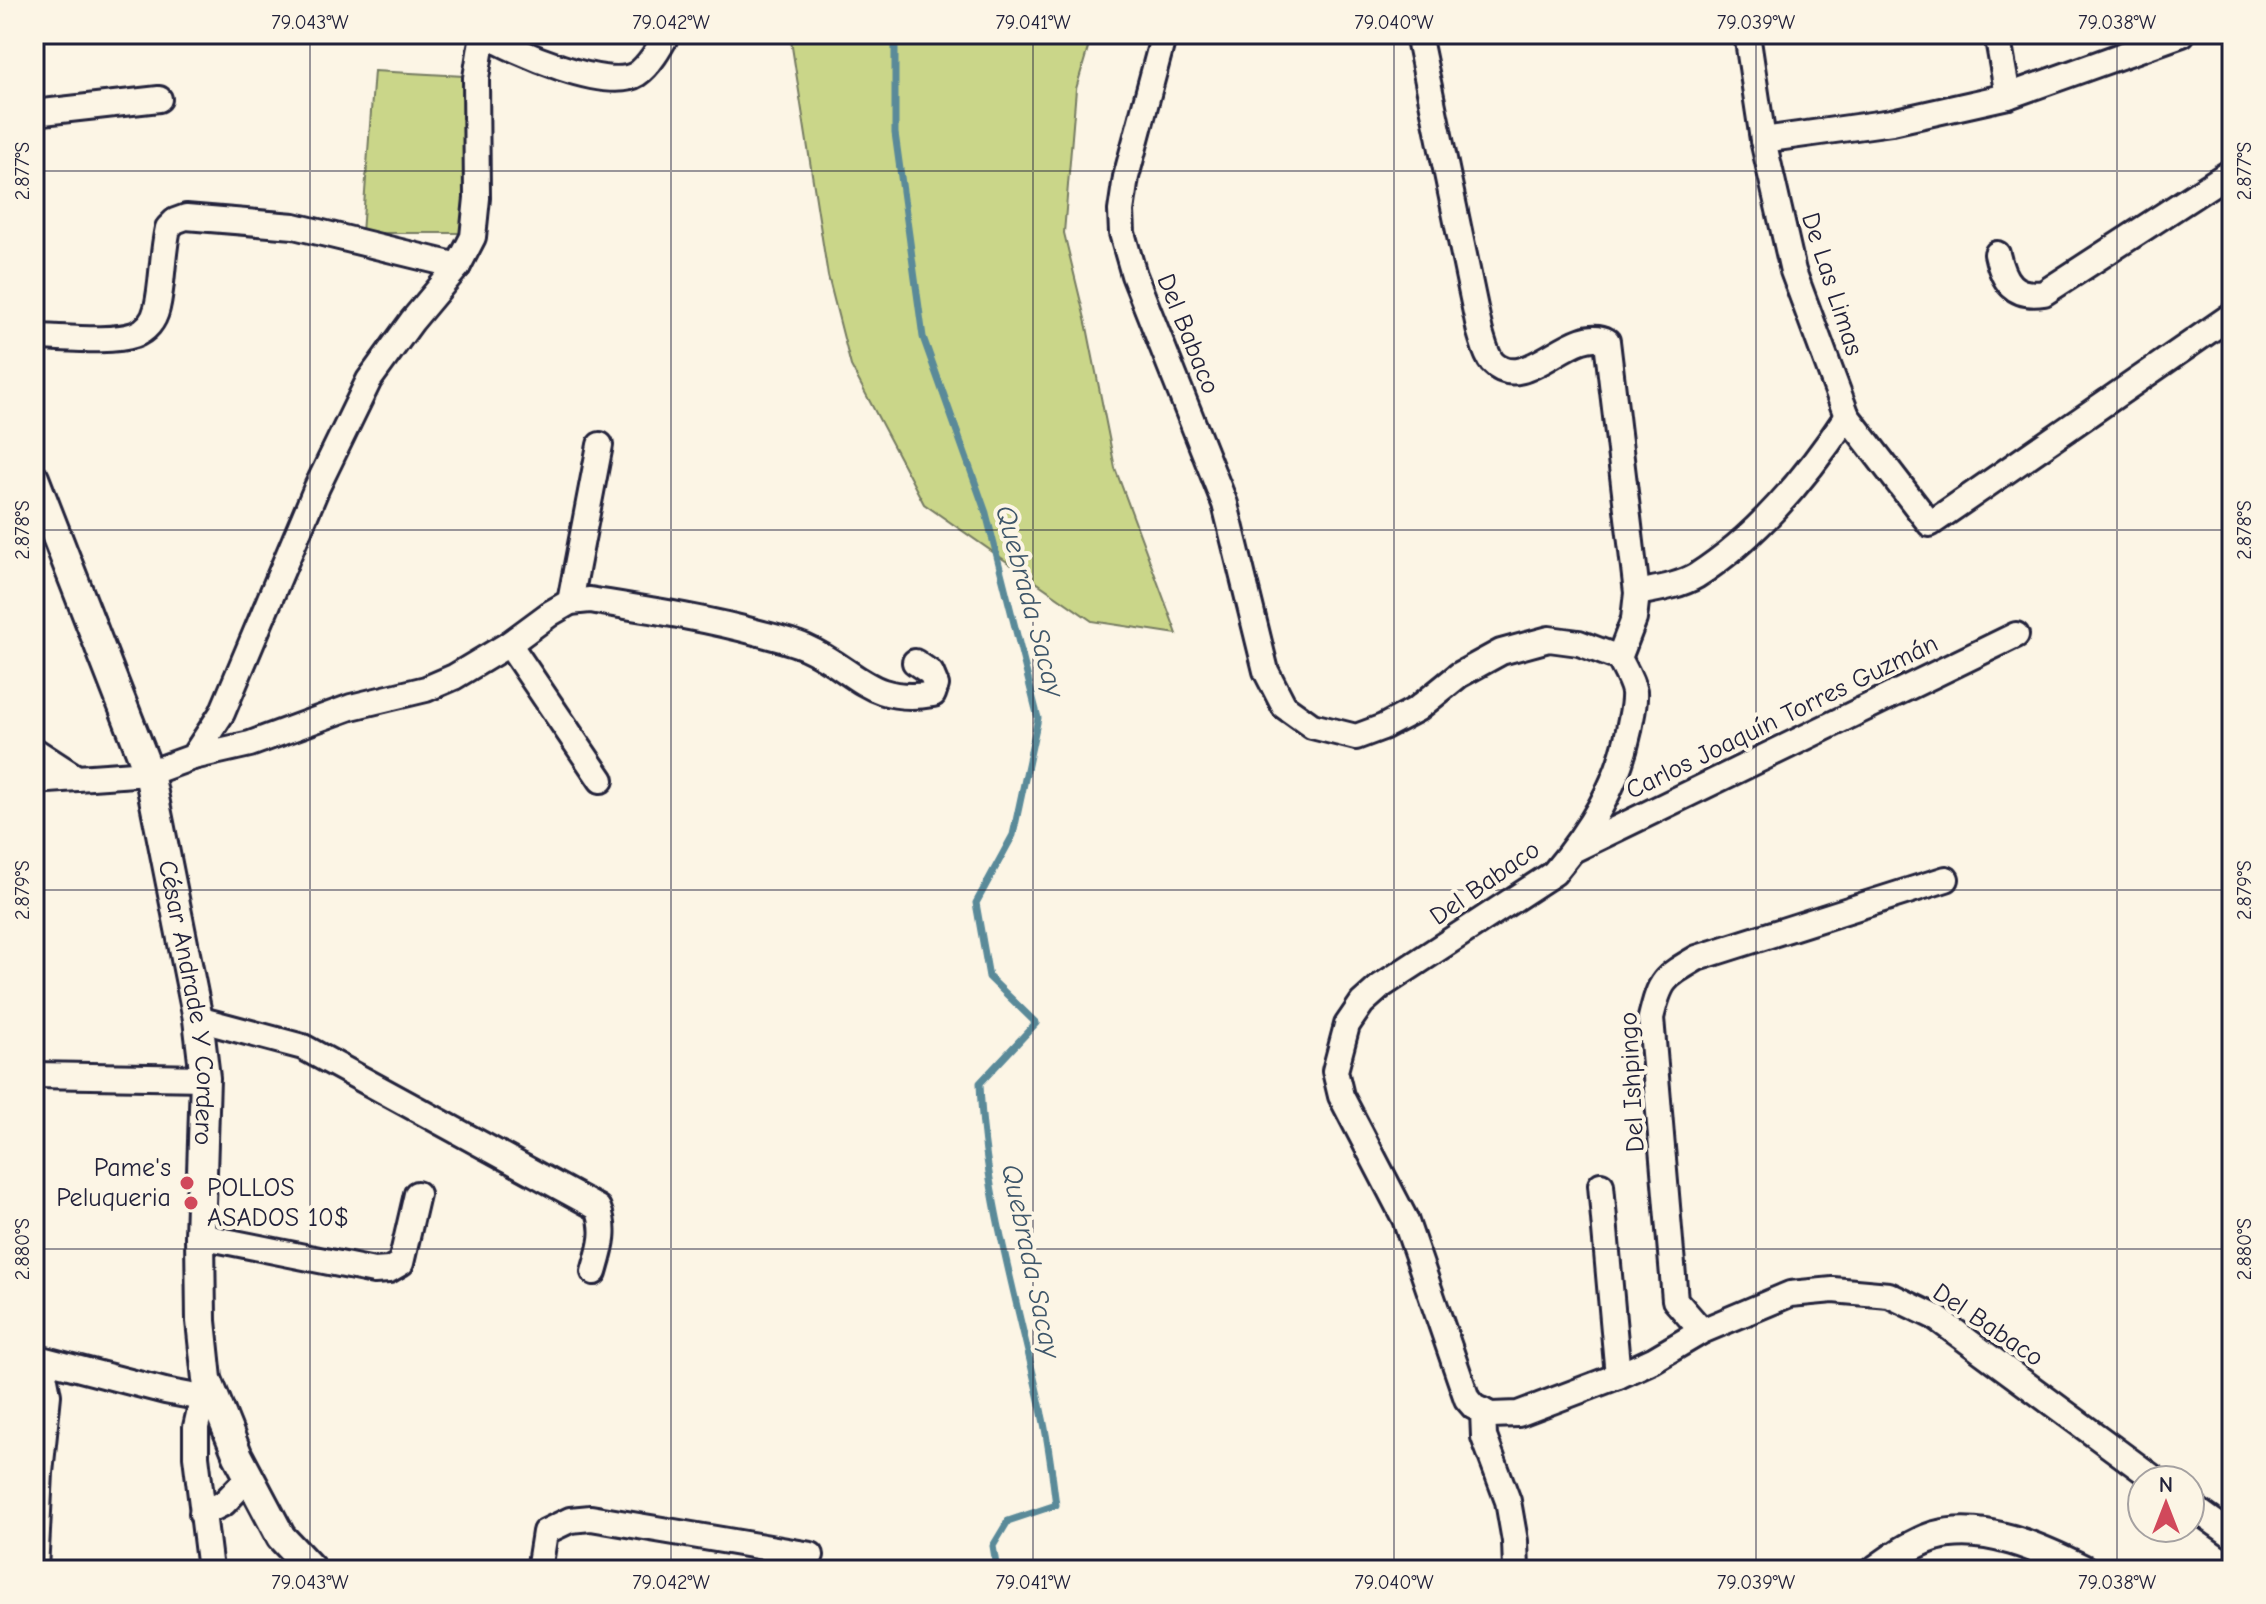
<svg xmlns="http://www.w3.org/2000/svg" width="2266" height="1604" viewBox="0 0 2266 1604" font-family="'Comic Neue',sans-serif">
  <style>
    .green { fill: #cad689; stroke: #767c62; stroke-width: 2 }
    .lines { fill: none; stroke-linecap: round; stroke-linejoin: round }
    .stream { stroke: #5a8a99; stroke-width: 7 }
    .minor-casing { stroke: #22223b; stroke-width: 30 }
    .tertiary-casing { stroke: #22223b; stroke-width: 34 }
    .minor { stroke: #fcf5e5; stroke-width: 24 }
    .tertiary { stroke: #fcf5e5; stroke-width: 28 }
    .ticks { fill: none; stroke: #22223b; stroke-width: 2; stroke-opacity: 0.45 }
    .poi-dot { fill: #d1495b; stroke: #fcf5e5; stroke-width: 3 }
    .labels { text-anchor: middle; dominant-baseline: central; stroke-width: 8; stroke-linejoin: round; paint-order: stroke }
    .street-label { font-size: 26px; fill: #22223b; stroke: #fcf5e5 }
    .poi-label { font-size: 26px; fill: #22223b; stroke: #fcf5e5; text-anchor: end }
    .water-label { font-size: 28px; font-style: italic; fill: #3e566a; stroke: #fcf5e5 }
    .neatline { fill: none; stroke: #22223b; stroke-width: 3 }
    .ticks-label { font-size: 20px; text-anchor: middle; fill: #22223b }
  </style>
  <rect width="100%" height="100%" fill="#fcf5e5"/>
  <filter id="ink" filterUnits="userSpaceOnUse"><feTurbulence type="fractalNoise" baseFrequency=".0125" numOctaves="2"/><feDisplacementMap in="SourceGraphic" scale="16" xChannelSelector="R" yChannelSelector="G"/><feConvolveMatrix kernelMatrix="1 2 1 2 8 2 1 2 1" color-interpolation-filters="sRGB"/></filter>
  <g filter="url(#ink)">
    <!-- green -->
    <g class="green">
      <path d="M 790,34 L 1092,34 L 1076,89 L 1064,233 L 1087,327 L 1115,468 L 1177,634 L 1092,621 L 924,504 L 851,366 L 828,276 Z"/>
      <path d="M 374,71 L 464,76 L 463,233 L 362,233 Z"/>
    </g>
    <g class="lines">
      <!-- stream -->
      <path class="stream" d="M 895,34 L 895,133 L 923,337 L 986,513 L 1038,718 L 1013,835 L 976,903 L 989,977 L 1036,1023 L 980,1083 C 984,1197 1019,1304 1042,1414 C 1049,1444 1052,1475 1056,1505 L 1008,1521 L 993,1546 L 997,1570"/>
      <defs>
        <g id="minor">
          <path d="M 485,34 C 513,51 608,93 637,74 C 650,65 660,47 667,34"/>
          <path d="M 1164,34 L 1126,177 L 1121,211 L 1122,233 L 1134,275 L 1225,504 L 1266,671 L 1284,706 L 1312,726 L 1356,737 L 1383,727 L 1417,709 L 1459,675 L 1501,652 L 1549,639 L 1579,643 L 1619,658 C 1624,668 1632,681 1634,692 C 1635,705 1631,717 1629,730 C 1618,785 1590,830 1554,873 L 1381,986 L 1362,1003 L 1347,1025 L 1335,1071 L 1341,1096 L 1405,1219 L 1467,1399 L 1474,1407 L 1491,1415 L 1518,1414 L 1618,1376 L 1653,1360 L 1702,1331 L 1790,1294 L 1833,1290 L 1889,1295 L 1935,1317 L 2156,1480"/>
          <path d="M 1418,34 L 1480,332 C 1483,341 1486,355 1492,362 C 1524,397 1573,322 1607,341 L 1637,593 L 1634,619 L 1619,658"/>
          <path d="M 1747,34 L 1763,140 L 1793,271 L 1847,416 L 1930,524 L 2232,315"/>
          <path d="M 1997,34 L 2008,96 L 2182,34"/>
          <path d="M 34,113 L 159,99"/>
          <path d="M 1763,140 L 1892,122 L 2008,96"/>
          <path d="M 1997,254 C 2003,281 2013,298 2044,293 L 2232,171"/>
          <path d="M 34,337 C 59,337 111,343 134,335 C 146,331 154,321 157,308 C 163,282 162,254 168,228 L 175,221 L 186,217 L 294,226 L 458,266"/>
          <path d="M 1637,593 C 1656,589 1679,586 1696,576 C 1757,537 1808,475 1847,416"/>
          <path d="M 570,602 L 600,445"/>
          <path d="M 509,644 L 601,780"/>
          <path d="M 34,750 L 77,778"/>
          <path d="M 193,757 L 250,744 L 351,707 L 426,689 L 454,677 L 509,644 L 551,613 L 570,602 L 590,600 C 645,609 705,618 759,633 C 774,637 791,641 805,647 C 857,670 869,705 933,694 L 936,685 L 931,673 L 915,662"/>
          <path d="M 34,781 L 149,773 L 193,757 L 222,713 L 317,487 L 369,380 L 412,321 L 458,266 L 473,237 L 477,198 L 476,78 L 483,34"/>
          <path d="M 1575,849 L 2016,635"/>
          <path d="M 198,1019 L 303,1047 L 598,1208 C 607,1231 601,1248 594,1272"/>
          <path d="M 34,1075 L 205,1078"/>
          <path d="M 1601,1185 L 1618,1376"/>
          <path d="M 200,1236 L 374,1271 L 389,1270 L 401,1263 L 417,1194"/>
          <path d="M 1702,1331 L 1675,1300 L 1651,1018 C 1660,980 1663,978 1697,958 L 1946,879"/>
          <path d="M 34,1357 L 165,1391 L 202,1398"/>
          <path d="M 34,1358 L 44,1374 L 48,1395 L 40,1473 L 35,1570"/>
          <path d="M 207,1379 L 196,1427 L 196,1456 L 210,1570"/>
          <path d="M 1483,1411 L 1484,1437 L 1508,1501 L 1515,1541 L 1516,1570"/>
          <path d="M 2190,1505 L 2232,1535"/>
          <path d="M 202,1514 L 224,1503 L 249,1477"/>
          <path d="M 539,1570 L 545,1532 L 570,1520 L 591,1518 L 811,1555"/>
        </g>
        <g id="tertiary">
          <path id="s1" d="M 34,478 L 149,773 L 198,1019 L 205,1078 L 200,1236 L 201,1321 L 207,1379 L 238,1456 L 281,1537 L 312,1570"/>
          <path d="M 1876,1570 C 1894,1557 1913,1543 1935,1536 C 1983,1522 2042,1549 2084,1570"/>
        </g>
      </defs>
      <!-- minor casing -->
      <use href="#minor" class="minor-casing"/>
      <!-- tertiary casing -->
      <use href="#tertiary" class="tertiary-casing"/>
      <!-- minor -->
      <use href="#minor" class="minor"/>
      <!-- tertiary -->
      <use href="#tertiary" class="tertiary"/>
    </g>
  </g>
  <!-- ticks -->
  <path class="ticks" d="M 310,34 L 310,1570M 671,34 L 671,1570M 1033,34 L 1033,1570M 1394,34 L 1394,1570M 1756,34 L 1756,1570M 2117,34 L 2117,1570M 34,171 L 2232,171M 34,530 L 2232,530M 34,890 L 2232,890M 34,1249 L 2232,1249"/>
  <!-- markers -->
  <g class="poi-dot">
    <circle cx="187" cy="1183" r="8"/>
    <circle cx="191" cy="1203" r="8"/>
  </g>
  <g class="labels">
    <!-- street labels -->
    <g class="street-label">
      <text transform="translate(1832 284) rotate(72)">De Las Limas</text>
      <text transform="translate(1188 334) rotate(68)">Del Babaco</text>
      <text transform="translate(1782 717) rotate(-26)">Carlos Joaquín Torres Guzmán</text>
      <text transform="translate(1485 883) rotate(-35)">Del Babaco</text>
      <text stroke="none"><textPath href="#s1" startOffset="550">César Andrade Y Cordero</textPath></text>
      <text transform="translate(1632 1082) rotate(-93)">Del Ishpingo</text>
      <text transform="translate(1988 1325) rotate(34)">Del Babaco</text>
    </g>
    <!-- poi labels -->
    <g class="poi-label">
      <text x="171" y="1168">Pame's<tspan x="171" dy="30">Peluqueria</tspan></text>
      <text x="207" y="1188" text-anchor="start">POLLOS<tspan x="207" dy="30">ASADOS 10$</tspan></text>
    </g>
    <!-- water labels -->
    <g class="water-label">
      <text transform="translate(1030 601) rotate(75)">Quebrada Sacay</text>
      <text transform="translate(1031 1261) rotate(78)">Quebrada Sacay</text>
    </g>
  </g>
  <!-- margin -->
  <rect width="2266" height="1604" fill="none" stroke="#fcf5e5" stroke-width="88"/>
  <!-- north arrow -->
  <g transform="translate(2166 1504)"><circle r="38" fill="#fcf5e5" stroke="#a5a1a1" stroke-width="2"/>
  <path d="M0-6L14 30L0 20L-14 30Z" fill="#d1495b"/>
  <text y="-12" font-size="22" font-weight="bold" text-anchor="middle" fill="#22223b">N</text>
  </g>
  <rect x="44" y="44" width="2178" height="1516" class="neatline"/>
  <g class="ticks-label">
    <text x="310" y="29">79.043°W</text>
    <text x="671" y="29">79.042°W</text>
    <text x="1033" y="29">79.041°W</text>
    <text x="1394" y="29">79.040°W</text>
    <text x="1756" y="29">79.039°W</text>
    <text x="2117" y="29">79.038°W</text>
    <text transform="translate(22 171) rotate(-90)" y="7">2.877°S</text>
    <text transform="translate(2244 171) rotate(-90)" y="7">2.877°S</text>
    <text transform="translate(22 530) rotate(-90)" y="7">2.878°S</text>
    <text transform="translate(2244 530) rotate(-90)" y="7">2.878°S</text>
    <text transform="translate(22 890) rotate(-90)" y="7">2.879°S</text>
    <text transform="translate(2244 890) rotate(-90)" y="7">2.879°S</text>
    <text transform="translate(22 1249) rotate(-90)" y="7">2.880°S</text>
    <text transform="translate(2244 1249) rotate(-90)" y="7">2.880°S</text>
    <text x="310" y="1589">79.043°W</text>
    <text x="671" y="1589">79.042°W</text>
    <text x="1033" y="1589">79.041°W</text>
    <text x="1394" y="1589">79.040°W</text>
    <text x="1756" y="1589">79.039°W</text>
    <text x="2117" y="1589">79.038°W</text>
  </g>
</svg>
